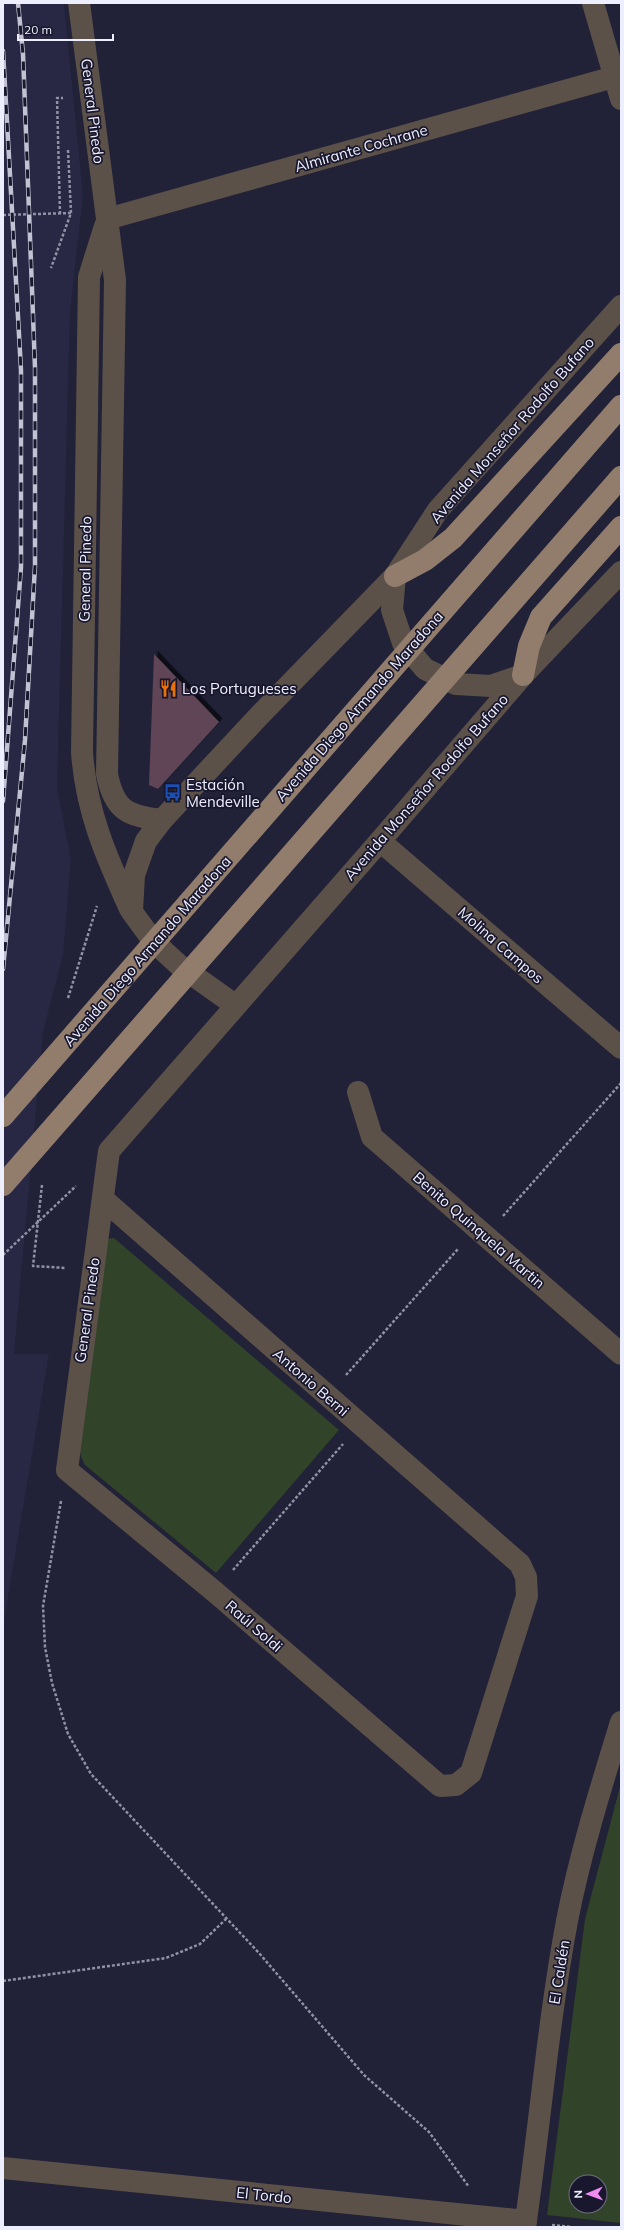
<svg xmlns="http://www.w3.org/2000/svg" width="624" height="2230" viewBox="0 0 624 2230" font-family="Mulish,sans-serif">
  <style>
    .built { fill: #282744 }
    .green { fill: #314329; fill-rule: evenodd }
    .building { fill: #5e4554; filter: url(#shadow) }
    .lines { fill: none; stroke-linecap: round; stroke-linejoin: round }
    .path { stroke: #9192a4; stroke-width: 2.5; stroke-dasharray: 3 2; stroke-linecap: butt }
    .minor { stroke: #5b5149; stroke-width: 22 }
    .major { stroke: #927d6c; stroke-width: 22 }
    .rail-casing { stroke: #c2c2d3; stroke-width: 4.5 }
    .rail { stroke: #18172d; stroke-width: 3; stroke-dasharray: 9; stroke-linecap: butt }
    .major-bridge { stroke: #927d6c; stroke-width: 22 }
    .labels { text-anchor: middle; dominant-baseline: central; stroke-width: 3.5; stroke-linejoin: round; paint-order: stroke }
    .street-label { font-size: 15px; fill: #eeeffe; stroke: #18172d }
    .poi-label { font-size: 15px; fill: #eeeffe; stroke: #18172d; text-anchor: start }
  </style>
  <defs>
    <filter id="shadow"><feDropShadow dx="3.5" dy="-3.5" stdDeviation="0" flood-color="#0009"/></filter>
  </defs>
  <rect width="100%" height="100%" fill="#212137"/>
  <!-- built -->
  <path class="built" d="M 3,3 L 64,3 L 83,195 L 70,313 L 57,787 L 71,860 L 63,955 L 43,1032 L 14,1354 L 49,1354 L 3,1627 Z"/>
  <!-- green -->
  <g class="green">
    <path d="M 114,1238 L 339,1430 L 216,1573 L 85,1465 L 81,1457 L 79,1445 L 106,1239 Z"/>
    <path d="M 621,1783 L 621,2223 L 547,2215 L 585,1919 ZM 576,2182 L 600,2182 L 600,2206 L 576,2206 Z"/>
  </g>
  <!-- building -->
  <path class="building" d="M 154,654 L 219,722 L 158,789 L 149,785 Z"/>
  <g class="lines">
    <!-- path -->
    <g class="path">
      <path d="M 68,150 L 71,213"/>
      <path d="M 60,214 L 57,98 L 63,98"/>
      <path d="M 3,215 L 71,213 L 51,268"/>
      <path d="M 68,998 L 97,906"/>
      <path d="M 42,1185 L 33,1266 L 66,1268"/>
      <path d="M 503,1216 L 621,1083"/>
      <path d="M 3,1255 L 76,1186"/>
      <path d="M 346,1375 L 458,1249"/>
      <path d="M 61,1501 L 43,1606 L 45,1647 L 52,1683 L 68,1734 L 91,1774 L 259,1953 L 364,2075 L 429,2132 L 469,2187"/>
      <path d="M 233,1570 L 343,1444"/>
      <path d="M 3,1981 L 166,1958 L 200,1944 L 226,1919"/>
      <path d="M 552,2225 L 572,2227"/>
    </g>
    <!-- minor -->
    <g class="minor">
      <path d="M 79,3 L 115,280 L 107,774 C 114,810 127,816 162,820"/>
      <path d="M 593,3 L 621,99"/>
      <path d="M 107,219 L 614,77"/>
      <path d="M 105,226 L 89,277 L 82,752 C 86,811 106,856 130,909"/>
      <path d="M 395,576 L 392,610 L 403,643 L 425,669 L 456,684 L 491,686 L 523,675"/>
      <path d="M 380,841 L 621,1048"/>
      <path d="M 235,1005 L 180,966 L 154,942 L 132,912 L 134,875 L 146,841 L 162,820 L 258,717 L 395,576 L 438,510 L 621,306"/>
      <path d="M 358,1092 L 372,1137 L 621,1354"/>
      <path d="M 103,1199 L 520,1564 L 526,1577 L 527,1596 L 471,1773 L 456,1785 L 440,1786 L 215,1592 L 67,1470 L 109,1151 L 380,841 L 523,675 L 621,572"/>
      <path d="M 3,2168 L 526,2221"/>
      <path d="M 525,2227 C 540,2125 548,2022 567,1921 C 580,1854 601,1787 621,1722"/>
    </g>
    <!-- major -->
    <g class="major">
      <path d="M 395,576 L 425,560 L 453,538 L 621,354"/>
      <path d="M 523,675 L 529,646 L 541,617 L 621,527"/>
    </g>
    <defs>
      <g id="rail">
        <path d="M 3,51 L 21,370 L 21,567 L 3,801"/>
        <path d="M 3,969 L 25,740 L 35,566 L 35,368 L 23,54 L 18,3"/>
      </g>
    </defs>
    <!-- rail casing -->
    <use href="#rail" class="rail-casing"/>
    <!-- rail -->
    <use href="#rail" class="rail"/>
    <!-- major-bridge -->
    <g class="major-bridge">
      <path d="M 3,1116 L 621,406"/>
      <path d="M 3,1185 L 621,477"/>
    </g>
  </g>
  <!-- icons -->
  <defs>
    <symbol id="restaurant-bare" viewBox="-9 -9 18 18"><path d="M-5-6h1v4h1v-4h1v4h1v-4h1v5L-1.5 .5V6h-2V.5L-5-1ZM5-6V6H3V1.5H1.5Q1.5-4 5-6Z" fill="#e8710a" stroke="#18172d" stroke-width="2.5" paint-order="stroke"/></symbol>
    <symbol id="bus-bare" viewBox="-9 -9 18 18"><path d="M-5-6H5V4H4V6H2V4H-2V6H-4V4H-5ZM-3.5-4V0h7V-4ZM-3.5 1.2v1.5H-2V1.2ZM2 1.2v1.5H3.5V1.2Z" fill="#1a4fb4" stroke="#18172d" stroke-width="2.5" paint-order="stroke"/></symbol>
  </defs>
  <g fill-rule="evenodd">
    <use href="#restaurant-bare" x="156" y="676" width="25" height="25"/>
    <use href="#bus-bare" x="160" y="780" width="25" height="25"/>
  </g>
  <g class="labels">
    <!-- street labels -->
    <g class="street-label">
      <text transform="translate(93 111) rotate(83)">General Pinedo</text>
      <text transform="translate(361 148) rotate(-16)">Almirante Cochrane</text>
      <text transform="translate(512 430) rotate(-49)">Avenida Monseñor Rodolfo Bufano</text>
      <text transform="translate(85 569) rotate(-89)">General Pinedo</text>
      <text transform="translate(359 706) rotate(-49)">Avenida Diego Armando Maradona</text>
      <text transform="translate(426 787) rotate(-49)">Avenida Monseñor Rodolfo Bufano</text>
      <text transform="translate(501 945) rotate(41)">Molina Campos</text>
      <text transform="translate(147 951) rotate(-49)">Avenida Diego Armando Maradona</text>
      <text transform="translate(479 1230) rotate(41)">Benito Quinquela Martin</text>
      <text transform="translate(87 1310) rotate(-82)">General Pinedo</text>
      <text transform="translate(311 1382) rotate(41)">Antonio Berni</text>
      <text transform="translate(254 1626) rotate(41)">Raúl Soldi</text>
      <text transform="translate(559 1972) rotate(-81)">El Caldén</text>
      <text transform="translate(264 2195) rotate(6)">El Tordo</text>
    </g>
    <!-- poi labels -->
    <g class="poi-label">
      <text x="182" y="688">Los Portugueses</text>
      <text x="186" y="784">Estación<tspan x="186" dy="17">Mendeville</tspan></text>
    </g>
  </g>
  <!-- border -->
  <rect width="624" height="2230" fill="none" stroke="#eeeffe" stroke-width="8"/>
  <!-- north arrow -->
  <g transform="translate(588 2194) rotate(268)"><circle r="19" fill="#18172d" stroke="#6e6d81"/>
  <path d="M0-3L7 15L0 10L-7 15Z" fill="#f28af3"/>
  <text y="-6" font-size="11" font-weight="bold" text-anchor="middle" fill="#eeeffe">N</text>
  </g>
  <!-- scale -->
  <path d="M18 34v6h95v-6" fill="none" stroke="#eeeffe" stroke-width="2"/>
  <text x="24" y="34" font-size="12" fill="#eeeffe" stroke="#18172d" stroke-width="3" paint-order="stroke">20 m</text>
</svg>
